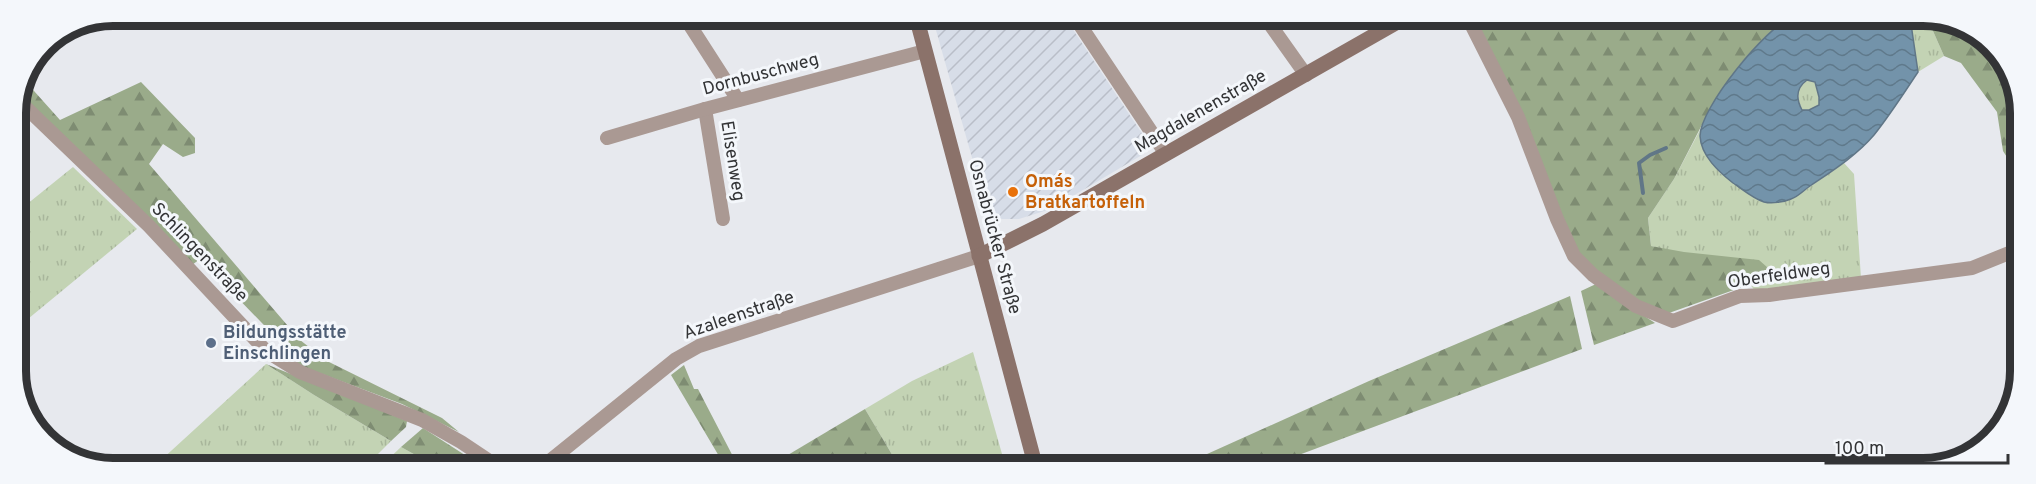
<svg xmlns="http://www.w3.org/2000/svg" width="2036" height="484" viewBox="0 0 2036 484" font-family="Overpass,sans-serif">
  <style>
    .industrial { fill: url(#industrial-furrows) }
    .grass { fill: url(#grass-tufts) }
    .forest { fill: url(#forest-firs) }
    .water { fill: url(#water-waves); stroke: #607687; stroke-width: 1.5; fill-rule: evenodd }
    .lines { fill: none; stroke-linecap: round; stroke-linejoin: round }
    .stream { stroke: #607687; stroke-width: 4 }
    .street { stroke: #aa9993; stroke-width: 14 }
    .secondary { stroke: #8b726a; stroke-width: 15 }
    .food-dot { fill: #e8710a; stroke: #f4f7fb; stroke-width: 2 }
    .service-dot { fill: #5c6f8a; stroke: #f4f7fb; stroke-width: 2 }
    .labels { text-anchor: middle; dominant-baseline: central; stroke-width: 6; stroke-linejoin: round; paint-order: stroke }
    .street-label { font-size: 18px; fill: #333436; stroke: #f4f7fb }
    .food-label { font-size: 18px; font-weight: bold; fill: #c56008; stroke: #f4f7fb; text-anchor: start }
    .service-label { font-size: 18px; font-weight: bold; fill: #4e5e75; stroke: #f4f7fb; text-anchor: start }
    .rim { fill: none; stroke: #333436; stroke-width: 8 }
  </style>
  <defs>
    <pattern id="industrial-furrows" width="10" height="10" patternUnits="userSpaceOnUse" patternTransform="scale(1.5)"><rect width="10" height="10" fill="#d7dde8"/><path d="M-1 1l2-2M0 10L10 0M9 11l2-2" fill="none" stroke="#b9bec8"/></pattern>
    <pattern id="grass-tufts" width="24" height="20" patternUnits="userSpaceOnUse" patternTransform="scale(1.5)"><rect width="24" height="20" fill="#c3d3b4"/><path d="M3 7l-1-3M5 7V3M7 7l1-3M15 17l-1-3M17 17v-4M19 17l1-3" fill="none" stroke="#a8b69b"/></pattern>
    <pattern id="forest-firs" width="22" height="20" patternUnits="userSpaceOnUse" patternTransform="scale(1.5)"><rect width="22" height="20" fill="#9aab8a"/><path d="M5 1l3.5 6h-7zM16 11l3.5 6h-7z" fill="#7e8c72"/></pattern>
    <pattern id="water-waves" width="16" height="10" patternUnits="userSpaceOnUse" patternTransform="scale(1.5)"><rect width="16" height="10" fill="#7393aa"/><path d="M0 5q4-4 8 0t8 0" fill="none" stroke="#5f798b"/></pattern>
  </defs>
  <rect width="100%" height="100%" fill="#e7e9ee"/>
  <!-- industrial -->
  <path class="industrial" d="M 932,16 L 1064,16 L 1143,135 L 1145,148 L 1142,155 L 1051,209 L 1019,219 L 1002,219 L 992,215 L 986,207 Z"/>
  <!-- grass -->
  <g class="grass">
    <path d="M 1910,17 L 1930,17 L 1933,31 L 1944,56 L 1918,72 Z"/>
    <path d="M 1807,80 L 1815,82 L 1819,97 L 1819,106 L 1809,110 L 1802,110 C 1797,98 1796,88 1807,80 Z"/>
    <path d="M 1701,128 L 1700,137 L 1703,149 L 1721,174 L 1792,199 L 1844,163 L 1854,174 L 1861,278 L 1757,294 L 1750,284 L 1775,275 L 1651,246 L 1648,218 L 1674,179 Z"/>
    <path d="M 73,167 L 137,229 L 17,328 L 16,213 Z"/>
    <path d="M 973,352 L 1006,468 L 900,468 L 865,409 L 912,381 Z"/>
    <path d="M 266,364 L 314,395 L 391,441 L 365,467 L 167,467 L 160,461 Z"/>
    <path d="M 401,447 L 437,467 L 380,467 Z"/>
  </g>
  <!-- forest -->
  <g class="forest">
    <path d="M 1470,16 L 1792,17 L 1783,20 L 1742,62 L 1731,77 L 1706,117 L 1674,179 L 1648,218 L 1651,246 L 1684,252 L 1759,260 L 1776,275 L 1669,313 L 1637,300 L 1597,271 L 1578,251 Z"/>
    <path d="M 1930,17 L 1943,17 L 1992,43 L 2019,93 L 2019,176 L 2003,151 L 1997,112 L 1961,63 L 1944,56 L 1933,31 Z"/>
    <path d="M 26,82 L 60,120 L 141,82 L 195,138 L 195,153 L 183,157 L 163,144 L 149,164 L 300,340 L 327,361 L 442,418 L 459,432 L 402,404 L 309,369 L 287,358 L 287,349 L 200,259 L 192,265 L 20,96 Z"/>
    <path d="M 1596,284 L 1655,323 L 1594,345 L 1581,291 Z"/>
    <path d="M 1570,296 L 1582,349 L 1264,468 L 1176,468 L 1369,381 Z"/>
    <path d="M 266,364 L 407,421 L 406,427 L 391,441 L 314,395 Z"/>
    <path d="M 684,365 L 694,389 L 698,389 L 739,468 L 726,468 L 671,375 Z"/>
    <path d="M 865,409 L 900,468 L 766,468 Z"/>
    <path d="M 423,428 L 485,468 L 437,467 L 401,447 Z"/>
  </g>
  <!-- water -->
  <path class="water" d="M 1792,17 L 1910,17 L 1918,72 C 1904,93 1890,115 1874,135 C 1856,156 1832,171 1810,186 C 1804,190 1798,197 1791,199 C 1784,202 1772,204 1764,202 C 1754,199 1742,189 1733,183 C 1719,172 1701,156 1700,136 C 1700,108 1766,27 1792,17 ZM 1807,80 L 1815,82 L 1819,97 L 1819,105 L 1809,110 L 1802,110 C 1796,99 1796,88 1807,80 Z"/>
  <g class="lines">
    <!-- stream -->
    <path class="stream" d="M 1643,193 L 1639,163 L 1650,155 L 1666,148"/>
    <!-- street -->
    <g class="street">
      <path d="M 684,16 L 738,100"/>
      <path d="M 1074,16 L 1166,154"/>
      <path d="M 1264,16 L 1306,75"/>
      <path d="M 1467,16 L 1518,117 L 1557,219 L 1574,256 L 1593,275 L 1636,306 L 1673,321 L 1740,296 L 1769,295 L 1972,268 L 2019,249"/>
      <path d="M 18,100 L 149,226 L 266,351 L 300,372 L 422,420 L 461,442 L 500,468"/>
      <path d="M 705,109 L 723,219"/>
      <path d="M 607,138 L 705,109 L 925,51"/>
      <path d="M 541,468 L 676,359 L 699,346 L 979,256"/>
    </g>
    <!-- secondary -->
    <g class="secondary">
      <path d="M 916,16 L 1036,468"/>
      <path d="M 979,256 L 1043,224 L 1408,16"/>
    </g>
  </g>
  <!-- markers -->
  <circle class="food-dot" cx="1013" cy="192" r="6"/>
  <circle class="service-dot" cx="211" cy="343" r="6"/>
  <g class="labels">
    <!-- street labels -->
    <g class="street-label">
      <text transform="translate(761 75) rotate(-15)">Dornbuschweg</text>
      <text transform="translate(1201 112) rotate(-30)">Magdalenenstraße</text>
      <text transform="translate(732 161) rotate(81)">Elisenweg</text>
      <text transform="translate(994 237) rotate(75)">Osnabrücker Straße</text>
      <text transform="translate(199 253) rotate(46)">Schlingenstraße</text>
      <text transform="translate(1779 276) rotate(-8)">Oberfeldweg</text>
      <text transform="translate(739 316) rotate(-19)">Azaleenstraße</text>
    </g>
    <!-- food labels -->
    <g class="food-label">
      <text x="1025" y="182">Oma´s<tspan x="1025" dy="21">Bratkartoffeln</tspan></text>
    </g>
    <!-- service labels -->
    <g class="service-label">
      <text x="223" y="333">Bildungsstätte<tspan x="223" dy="21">Einschlingen</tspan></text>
    </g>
  </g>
  <!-- crop -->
  <path d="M0 0H2036V484H0ZM113 26H1923A87 87 0 0 1 2010 113V371A87 87 0 0 1 1923 458H113A87 87 0 0 1 26 371V113A87 87 0 0 1 113 26Z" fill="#f4f7fb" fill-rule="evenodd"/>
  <path class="rim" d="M113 26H1923A87 87 0 0 1 2010 113V371A87 87 0 0 1 1923 458H113A87 87 0 0 1 26 371V113A87 87 0 0 1 113 26Z"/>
  <!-- scale -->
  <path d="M1826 454v9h182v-9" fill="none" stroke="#333436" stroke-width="3"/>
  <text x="1835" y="454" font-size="18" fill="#333436" stroke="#f4f7fb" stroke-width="4.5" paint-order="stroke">100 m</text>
</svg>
